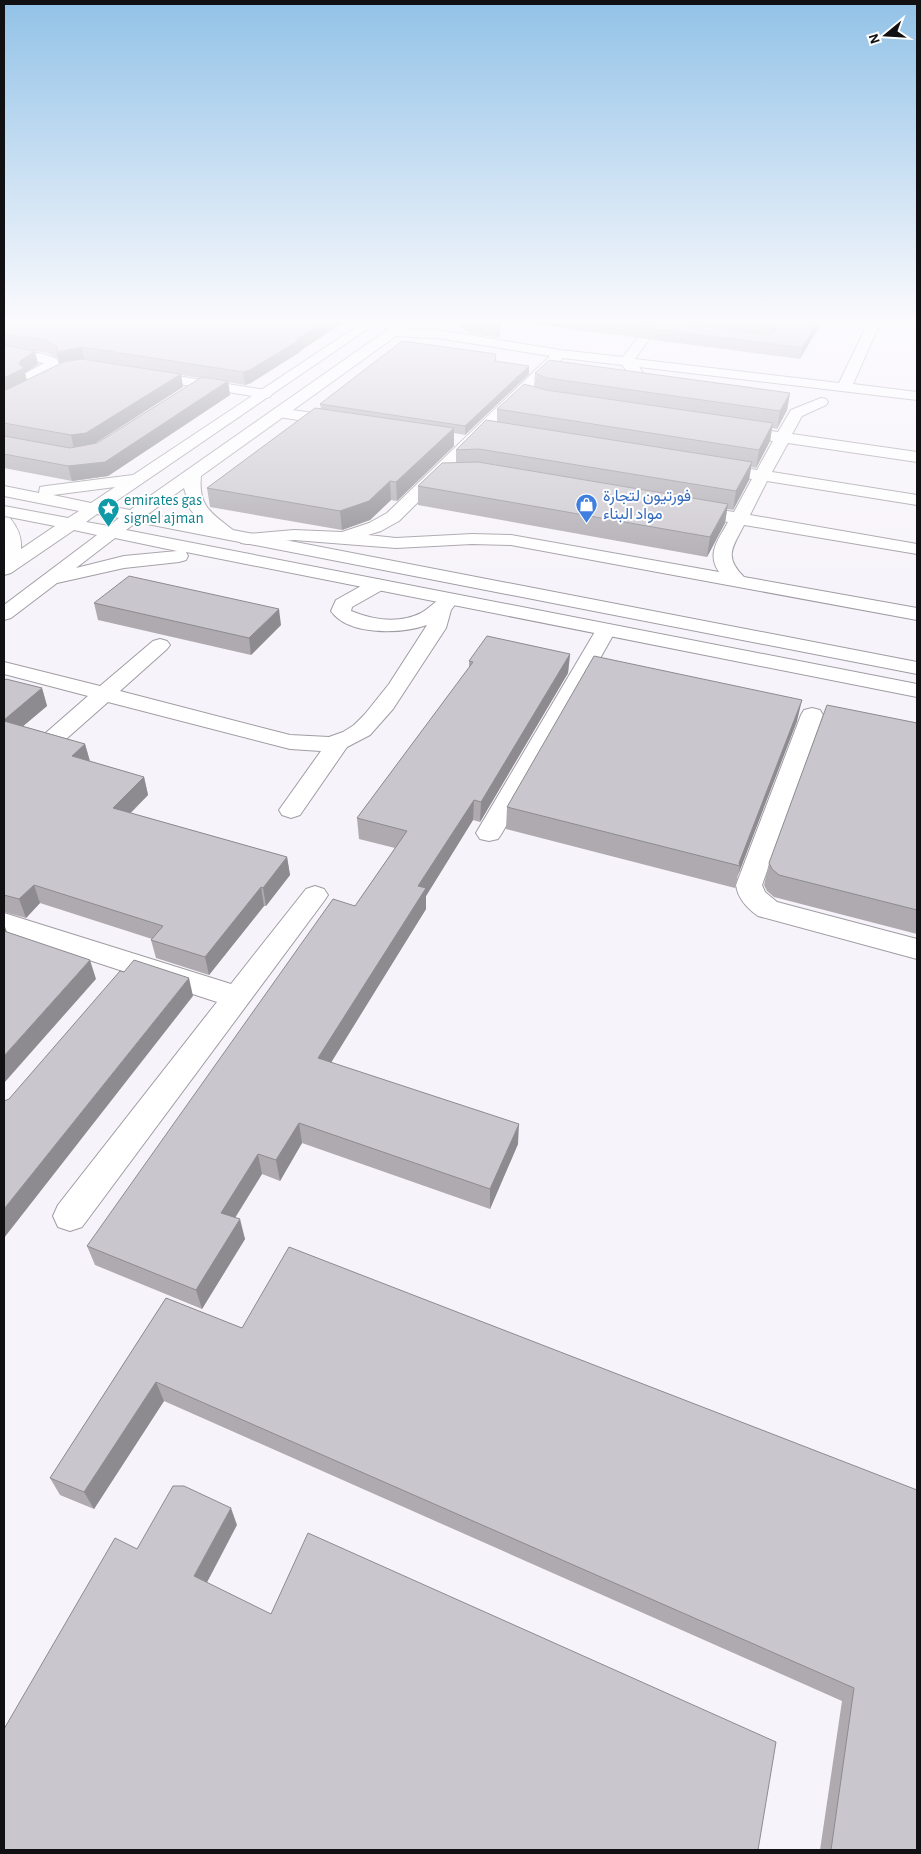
<svg xmlns="http://www.w3.org/2000/svg" width="921" height="1854" viewBox="0 0 921 1854" font-family="'Alegreya Sans',Vazirmatn,sans-serif">
  <style>
    .lines { fill: none; stroke-linecap: round; stroke-linejoin: round }
    .minor-casing { stroke: #a09ca3; stroke-width: 2 }
    .major-casing { stroke: #a09ca3; stroke-width: 2 }
    .minor { fill: #fff; fill-rule: evenodd }
    .major { fill: #fff; fill-rule: evenodd }
    .wall { fill: #aeaab0; fill-rule: evenodd }
    .shaded-wall { fill: #8d8b90 }
    .building { fill: #cac6cd; stroke: #8d8b90 }
    .labels { text-anchor: middle; dominant-baseline: central; stroke-width: 4; stroke-linejoin: round; paint-order: stroke }
    .far-shop-label { font-size: 16px; fill: #366cbe; stroke: #fff; text-anchor: start }
    .far-culture-label { font-size: 16px; fill: #0d838f; stroke: #fff; text-anchor: start }
  </style>
  <rect width="100%" height="100%" fill="#f7f3fa"/>
  <g class="lines">
    <defs>
      <g id="minor">
        <path d="M 649,323 L 661,323 L 635,359 L 839,383 L 868,323 L 880,323 L 853,384 L 917,392 L 917,400 L 639,367 L 643,373 L 636,377 L 631,376 L 622,365 L 563,358 L 399,521 L 381,531 L 368,535 L 396,538 L 472,534 L 511,535 L 719,572 C 706,553 719,539 728,522 L 683,514 L 680,510 L 683,506 L 689,505 L 734,512 L 752,479 L 714,473 L 708,471 L 706,468 L 708,465 L 714,463 L 757,470 L 773,441 L 733,435 L 728,433 L 725,430 L 728,427 L 733,425 L 778,432 L 791,410 L 821,398 L 826,399 L 828,402 L 826,405 L 802,416 L 792,434 L 917,452 L 917,462 L 788,443 L 772,472 L 917,495 L 917,505 L 767,481 L 750,515 L 917,544 L 917,554 L 744,525 C 733,547 723,556 744,577 L 917,608 L 917,620 L 511,545 L 472,544 L 396,548 L 294,540 L 247,544 L 241,543 L 238,539 L 241,535 L 247,534 L 294,530 L 342,532 L 369,523 L 387,513 L 550,356 L 438,338 L 393,336 L 388,335 L 386,332 L 388,329 L 438,330 L 560,350 L 623,357 Z"/>
        <path d="M 4,348 L 43,354 L 57,359 L 59,364 L 53,370 L 4,395 L 4,385 L 44,363 L 4,356 Z"/>
        <path d="M 146,371 L 265,390 L 270,391 L 272,394 L 270,397 L 265,398 L 141,378 L 139,375 L 141,372 Z"/>
        <path d="M 278,408 L 341,417 L 346,419 L 349,422 L 346,425 L 341,427 L 273,416 L 270,413 L 273,410 Z"/>
        <path d="M 377,579 L 384,581 L 387,585 L 384,589 L 352,607 L 351,611 C 373,620 399,624 421,613 C 434,606 440,593 455,597 L 458,601 L 451,610 L 446,628 L 393,709 L 370,735 L 347,747 L 300,815 L 291,818 L 282,815 L 279,810 L 321,751 L 290,749 L 108,702 L 57,747 L 49,749 L 41,747 L 37,742 L 41,737 L 88,696 L 4,674 L 4,662 L 100,686 L 153,641 L 160,639 L 167,641 L 170,645 L 167,649 L 120,691 L 290,735 L 329,737 L 343,732 L 354,725 L 365,714 L 389,684 L 427,625 C 401,634 348,636 331,611 L 336,600 L 370,581 Z"/>
        <path d="M 606,624 L 613,626 L 616,630 L 502,833 L 498,839 L 489,841 L 480,839 L 476,833 L 596,630 L 599,626 Z"/>
        <path d="M 812,708 L 820,710 L 823,715 L 762,885 L 765,892 L 777,902 L 917,939 L 917,959 L 758,916 C 747,908 738,899 736,885 L 801,715 L 804,710 Z"/>
        <path d="M 315,886 L 324,889 L 328,895 L 324,901 L 82,1227 L 70,1231 L 58,1227 L 53,1216 L 58,1205 L 217,1002 L 4,932 L 4,913 L 231,984 L 306,889 Z"/>
      </g>
      <path id="major" d="M 362,323 L 376,323 L 109,506 L 130,510 L 397,323 L 411,323 L 410,326 L 201,476 C 198,506 211,513 233,530 L 917,662 L 917,674 L 137,522 L 126,530 L 917,684 L 917,697 L 186,552 L 188,556 L 186,560 L 179,562 L 124,568 L 57,583 L 11,618 L 4,620 L 4,605 L 97,535 L 74,530 L 11,573 L 4,575 L 4,517 L 10,518 C 18,528 22,537 21,549 L 55,526 L 4,516 L 4,506 L 68,518 L 79,511 L 4,496 L 4,486 L 39,493 L 40,487 L 46,486 L 133,475 ZM 115,487 L 91,503 L 53,495 ZM 184,488 L 190,509 L 202,524 L 148,514 ZM 97,514 L 119,518 L 109,526 L 86,522 ZM 115,538 L 177,551 L 124,556 L 76,568 Z"/>
    </defs>
    <!-- minor casing -->
    <use href="#minor" class="minor-casing"/>
    <!-- major casing -->
    <use href="#major" class="major-casing"/>
    <!-- minor -->
    <use href="#minor" class="minor"/>
    <!-- major -->
    <use href="#major" class="major"/>
  </g>
  <!-- wall -->
  <g class="wall">
    <path d="M 4,323 L 342,323 L 300,351 L 300,352 L 251,383 L 245,385 L 228,382 L 230,395 L 108,476 L 72,481 L 4,468 ZM 35,351 L 48,353 L 58,359 L 59,364 L 27,380 L 25,373 L 38,364 ZM 181,375 L 201,378 L 97,443 L 94,444 L 183,387 Z"/>
    <path d="M 456,323 L 501,323 L 499,338 L 469,333 Z"/>
    <path d="M 525,323 L 821,323 L 800,359 ZM 715,328 L 766,334 L 767,335 Z"/>
    <path d="M 496,354 L 496,361 L 529,374 L 465,435 L 454,433 L 454,446 L 397,501 L 391,500 L 370,520 L 342,530 L 210,507 L 207,488 L 321,409 L 320,404 Z"/>
    <path d="M 535,373 L 790,393 L 787,410 L 777,429 L 772,428 L 770,441 L 756,468 L 751,467 L 749,480 L 733,510 L 727,509 L 725,523 L 707,557 L 418,505 L 418,486 L 456,463 L 456,450 L 497,422 L 497,409 L 534,387 Z"/>
    <path d="M 94,603 L 281,625 L 251,655 L 98,620 Z"/>
    <path d="M 570,654 L 568,673 L 480,822 L 473,820 L 426,896 L 426,909 L 331,1062 L 518,1144 L 490,1209 L 302,1143 L 280,1181 L 262,1174 L 235,1218 L 245,1239 L 202,1309 L 95,1265 L 87,1246 L 355,906 L 395,848 L 359,839 L 357,818 L 469,668 L 469,661 Z"/>
    <path d="M 4,681 L 42,688 L 47,706 L 23,726 L 85,744 L 90,761 L 144,777 L 148,795 L 131,813 L 287,857 L 290,875 L 266,906 L 264,906 L 209,975 L 156,958 L 151,940 L 152,939 L 40,903 L 26,918 L 4,912 Z"/>
    <path d="M 797,721 L 738,875 L 735,888 L 506,829 L 507,807 Z"/>
    <path d="M 917,723 L 917,934 L 774,897 L 767,891 L 764,885 L 769,863 Z"/>
    <path d="M 166,1298 L 242,1328 L 917,1490 L 917,1850 L 820,1850 L 842,1701 L 164,1401 L 94,1509 L 60,1495 L 50,1478 Z"/>
  </g>
  <!-- shaded-wall -->
  <g class="shaded-wall">
    <path d="M 323,323 L 342,323 L 300,351 L 300,352 L 251,383 L 245,385 L 243,372 L 297,339 Z"/>
    <path d="M 500,323 L 501,323 L 499,338 L 499,327 Z"/>
    <path d="M 817,323 L 821,323 L 800,359 L 802,348 Z"/>
    <path d="M 82,347 L 84,360 L 60,366 L 57,352 Z"/>
    <path d="M 35,351 L 38,364 L 25,373 L 27,381 L 4,393 L 4,378 L 20,361 Z"/>
    <path d="M 529,366 L 529,374 L 465,435 L 465,426 Z"/>
    <path d="M 181,374 L 183,387 L 89,447 L 74,449 L 71,435 Z"/>
    <path d="M 228,381 L 230,395 L 108,476 L 72,481 L 68,466 Z"/>
    <path d="M 790,393 L 787,410 L 777,429 L 780,411 Z"/>
    <path d="M 773,423 L 770,441 L 756,468 L 759,450 Z"/>
    <path d="M 454,428 L 454,446 L 397,501 L 396,482 Z"/>
    <path d="M 752,462 L 749,480 L 733,510 L 736,491 Z"/>
    <path d="M 390,481 L 391,500 L 370,520 L 342,530 L 340,511 Z"/>
    <path d="M 728,504 L 725,523 L 707,557 L 710,537 Z"/>
    <path d="M 279,609 L 281,625 L 251,655 L 249,638 Z"/>
    <path d="M 570,654 L 568,673 L 480,822 L 481,802 Z"/>
    <path d="M 42,688 L 47,706 L 9,738 L 4,723 L 4,720 Z"/>
    <path d="M 802,700 L 797,721 L 738,875 L 740,866 L 739,863 Z"/>
    <path d="M 85,744 L 90,762 L 72,756 Z"/>
    <path d="M 144,777 L 148,795 L 117,826 L 113,808 Z"/>
    <path d="M 474,800 L 473,820 L 426,896 L 426,909 L 321,1079 L 318,1058 L 418,886 Z"/>
    <path d="M 287,857 L 290,875 L 266,906 L 263,888 Z"/>
    <path d="M 34,885 L 40,903 L 26,918 L 19,899 Z"/>
    <path d="M 261,887 L 264,906 L 209,975 L 205,957 Z"/>
    <path d="M 4,924 L 8,935 L 4,940 Z"/>
    <path d="M 90,960 L 96,979 L 4,1083 L 4,1056 Z"/>
    <path d="M 189,978 L 193,996 L 4,1238 L 4,1209 Z"/>
    <path d="M 299,1123 L 302,1143 L 280,1181 L 276,1160 Z"/>
    <path d="M 519,1124 L 518,1144 L 490,1209 L 490,1189 Z"/>
    <path d="M 258,1154 L 262,1174 L 226,1232 L 221,1213 Z"/>
    <path d="M 240,1219 L 245,1239 L 202,1309 L 196,1290 Z"/>
    <path d="M 156,1382 L 164,1401 L 94,1509 L 84,1492 Z"/>
    <path d="M 231,1508 L 237,1525 L 202,1592 L 194,1576 Z"/>
  </g>
  <!-- building -->
  <g class="building">
    <path d="M 4,323 L 323,323 L 297,339 L 299,340 L 250,370 L 243,372 L 82,347 L 57,352 L 57,347 L 45,340 L 4,334 Z"/>
    <path d="M 469,323 L 500,323 L 499,327 Z"/>
    <path d="M 607,323 L 680,323 L 768,335 L 777,330 L 768,323 L 761,323 L 817,323 L 802,348 Z"/>
    <path d="M 402,341 L 496,354 L 495,361 L 529,366 L 465,426 L 320,404 Z"/>
    <path d="M 4,345 L 35,351 L 20,361 L 19,364 L 24,368 L 4,378 Z"/>
    <path d="M 81,359 L 181,374 L 86,433 L 71,435 L 4,423 L 4,391 L 64,362 Z"/>
    <path d="M 549,360 L 790,393 L 780,411 L 547,378 L 535,373 Z"/>
    <path d="M 202,377 L 228,381 L 105,462 L 68,466 L 4,454 L 4,436 L 70,448 L 97,443 Z"/>
    <path d="M 524,384 L 546,390 L 773,423 L 759,450 L 497,409 Z"/>
    <path d="M 315,408 L 454,428 L 396,482 L 390,481 L 369,501 L 340,511 L 207,488 Z"/>
    <path d="M 486,420 L 752,462 L 736,491 L 479,449 L 456,450 Z"/>
    <path d="M 478,462 L 728,504 L 710,537 L 418,486 L 442,463 Z"/>
    <path d="M 129,576 L 279,609 L 249,638 L 94,603 Z"/>
    <path d="M 487,636 L 570,654 L 481,802 L 474,800 L 418,886 L 426,888 L 318,1058 L 519,1124 L 490,1189 L 299,1123 L 276,1160 L 258,1154 L 221,1213 L 240,1219 L 196,1290 L 87,1246 L 333,899 L 355,906 L 407,831 L 357,818 L 473,662 L 469,661 Z"/>
    <path d="M 594,656 L 802,700 L 739,863 L 740,866 L 507,807 Z"/>
    <path d="M 6,679 L 42,688 L 4,720 L 4,681 Z"/>
    <path d="M 827,705 L 917,723 L 917,910 L 779,875 L 772,869 L 769,863 Z"/>
    <path d="M 4,721 L 85,744 L 72,756 L 144,777 L 113,808 L 287,857 L 263,888 L 261,887 L 205,957 L 151,940 L 163,926 L 34,885 L 19,899 L 4,895 Z"/>
    <path d="M 4,931 L 90,960 L 4,1056 Z"/>
    <path d="M 134,960 L 189,978 L 4,1209 L 4,1101 L 9,1099 L 120,971 L 124,972 Z"/>
    <path d="M 289,1247 L 917,1490 L 917,1850 L 831,1850 L 854,1688 L 156,1382 L 84,1492 L 50,1478 L 166,1298 L 242,1328 Z"/>
    <path d="M 173,1486 L 184,1486 L 231,1508 L 194,1576 L 271,1614 L 308,1533 L 776,1742 L 758,1850 L 4,1850 L 4,1729 L 115,1538 L 137,1549 Z"/>
  </g>
  <!-- sky -->
  <linearGradient id="sky" x2="0" y2="1"><stop stop-color="#92c2e7"/><stop offset="0.55" stop-color="#fbfafd"/><stop offset="1" stop-color="#fbfafd" stop-opacity="0"/></linearGradient>
  <rect width="921" height="582" fill="url(#sky)"/>
  <!-- icons -->
  <defs>
    <symbol id="shop-pin" viewBox="-11 -11 22 30"><path d="M0 17L-7.5 6A9.5 9.5 0 1 1 7.5 6Z" fill="#3f7fe0" stroke="#fff"/><path d="M-5-2.5h2.3a2.7 3.5 0 0 1 5.4 0H5L5.5 6h-11ZM-1.5-2.5h3a1.5 2.3 0 0 0-3 0Z" fill="#fff"/></symbol>
    <symbol id="sight-pin" viewBox="-11 -11 22 30"><path d="M0 17L-7.5 6A9.5 9.5 0 1 1 7.5 6Z" fill="#0f9aa8" stroke="#fff"/><path d="M0-6L1.8-2.2L6-1.7L2.9 1.2L3.7 5.4L0 3.3L-3.7 5.4L-2.9 1.2L-6-1.7L-1.8-2.2Z" fill="#fff"/></symbol>
  </defs>
  <g fill-rule="evenodd">
    <use href="#shop-pin" x="574" y="492" width="25" height="34"/>
    <use href="#sight-pin" x="96" y="496" width="25" height="34"/>
  </g>
  <g class="labels">
    <!-- far-shop labels -->
    <g class="far-shop-label">
      <text x="603" y="496">فورتيون لتجارة<tspan x="603" dy="18">مواد البناء</tspan></text>
    </g>
    <!-- far-culture labels -->
    <g class="far-culture-label">
      <text x="124" y="500">emirates gas<tspan x="124" dy="18">signel ajman</tspan></text>
    </g>
  </g>
  <!-- border -->
  <rect width="921" height="1854" fill="none" stroke="#111012" stroke-width="10"/>
  <!-- north arrow -->
  <g transform="translate(886 35) rotate(252)" stroke="#ffffff" stroke-width="4" paint-order="stroke">
  <path d="M0-4L9 19L0 12L-9 19Z" fill="#111012"/>
  <text y="-8" font-size="14" font-weight="bold" text-anchor="middle" fill="#111012">N</text>
  </g>
</svg>
